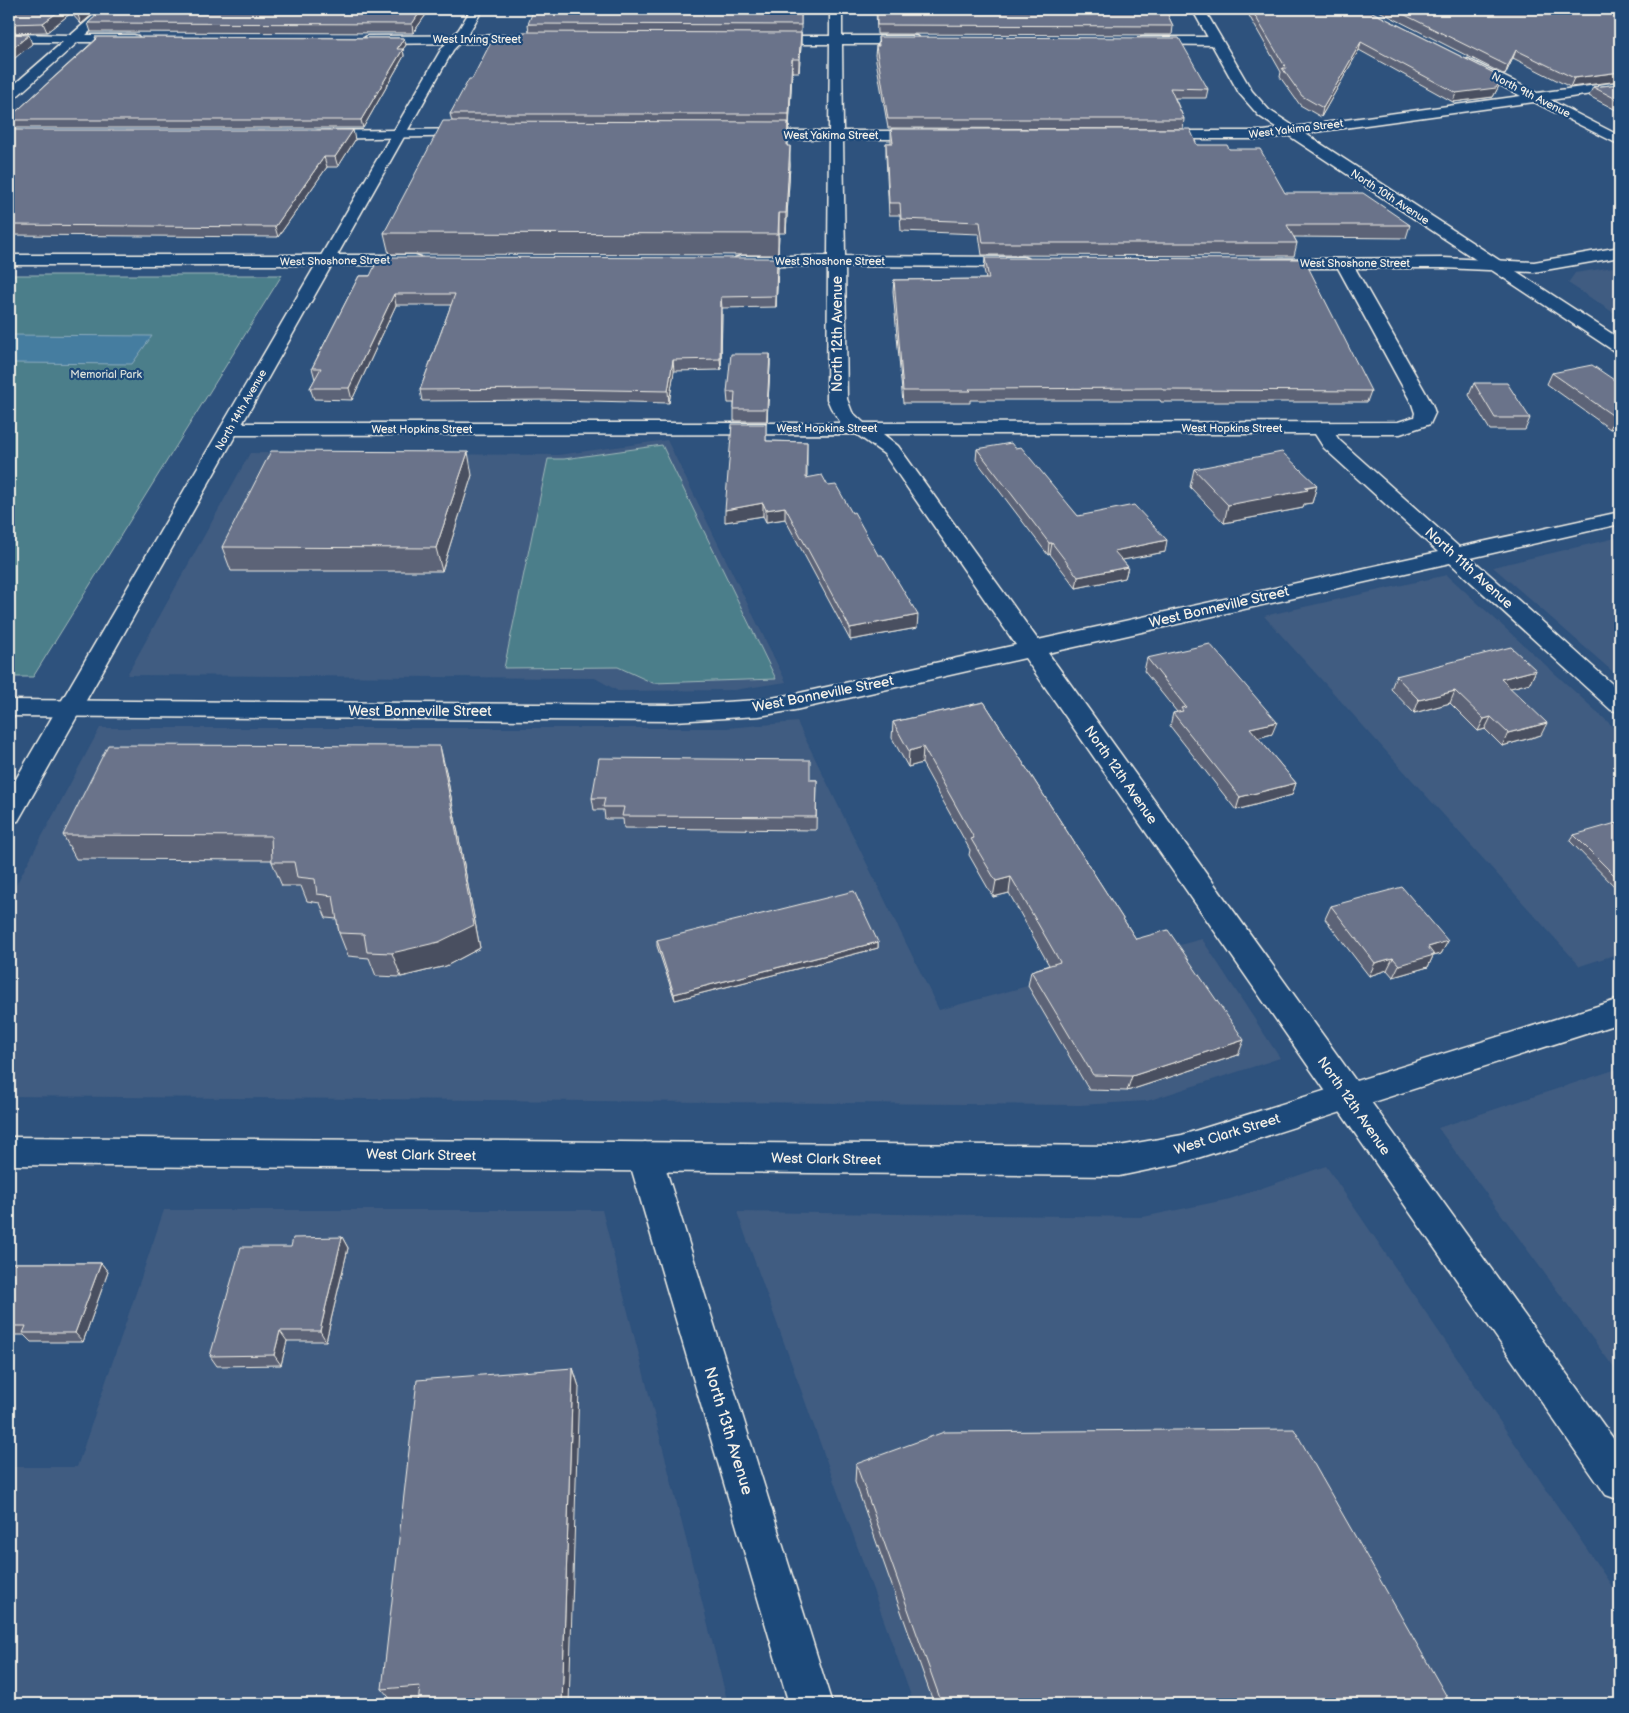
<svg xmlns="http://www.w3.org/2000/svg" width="1629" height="1713" viewBox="0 0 1629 1713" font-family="'Balsamiq Sans',sans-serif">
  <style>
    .built { fill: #405c81 }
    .green { fill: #4c7e8a; stroke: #a0b8b9 }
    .water { fill: #457da0; stroke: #8babbd }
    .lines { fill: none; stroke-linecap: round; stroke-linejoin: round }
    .street-casing { stroke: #f4f1e8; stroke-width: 3 }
    .secondary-casing { stroke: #f4f1e8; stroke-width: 3 }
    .street { fill: #1f4a7a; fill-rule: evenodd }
    .secondary { fill: #1f4a7a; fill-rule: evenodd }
    .wall { fill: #5b6377; stroke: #f4f1e8 }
    .shaded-wall { fill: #4a5061; stroke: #f4f1e8 }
    .building { fill: #6a738a; stroke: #f4f1e8 }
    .labels { text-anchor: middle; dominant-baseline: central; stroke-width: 4.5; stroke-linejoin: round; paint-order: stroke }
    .far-street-label { font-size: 11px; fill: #f4f1e8; stroke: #1f4a7a }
    .far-park-label { font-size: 11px; fill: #dbe0da; stroke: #1f4a7a }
    .street-label { font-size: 14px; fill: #f4f1e8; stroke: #1f4a7a }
    .near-street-label { font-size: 16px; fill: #f4f1e8; stroke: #1f4a7a }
  </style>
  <rect width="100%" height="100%" fill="#2e527d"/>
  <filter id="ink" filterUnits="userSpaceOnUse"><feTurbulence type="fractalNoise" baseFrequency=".02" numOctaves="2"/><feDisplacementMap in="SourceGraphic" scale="10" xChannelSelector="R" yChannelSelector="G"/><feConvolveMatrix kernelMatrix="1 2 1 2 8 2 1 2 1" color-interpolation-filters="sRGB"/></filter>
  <g filter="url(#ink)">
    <!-- built -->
    <g class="built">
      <path d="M 1620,266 L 1620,317 L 1568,283 L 1575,273 Z"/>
      <path d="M 667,440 L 786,682 L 734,690 L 618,691 L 595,678 L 127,675 L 250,453 L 558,455 Z"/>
      <path d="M 1620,537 L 1620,678 L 1493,567 Z"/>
      <path d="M 1447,575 L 1620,733 L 1620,953 L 1580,966 L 1264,616 Z"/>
      <path d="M 797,722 L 939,1010 L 1202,939 L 1280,1058 L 1147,1101 L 1080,1105 L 9,1096 L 9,898 L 100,728 L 727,728 Z"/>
      <path d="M 1620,1068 L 1620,1376 L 1438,1128 Z"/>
      <path d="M 1326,1166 L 1620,1598 L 1620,1704 L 914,1704 L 737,1212 L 1143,1217 L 1230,1199 Z"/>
      <path d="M 164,1210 L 602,1210 L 728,1704 L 9,1704 L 9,1467 L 77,1467 Z"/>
    </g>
    <!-- green -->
    <g class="green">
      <path d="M 9,275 L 282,275 L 33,677 L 9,677 Z"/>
      <path d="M 662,445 L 776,679 L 653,683 L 618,667 L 504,668 L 548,459 L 564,459 Z"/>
    </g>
    <!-- water -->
    <path class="water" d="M 9,335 L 152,336 L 132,364 L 13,363 L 9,368 Z"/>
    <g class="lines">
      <defs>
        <g id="street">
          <path d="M 101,9 L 114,9 L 86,35 L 134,35 L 138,36 L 140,39 L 138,42 L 78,42 L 14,99 L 9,100 L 9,89 L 63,42 L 9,42 L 9,34 L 71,35 Z"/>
          <path d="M 830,9 L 842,9 L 842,36 L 916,36 L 922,40 L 916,44 L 842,44 L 843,131 L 927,131 L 932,132 L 934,135 L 932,138 L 927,139 L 843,139 L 845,256 L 1023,257 L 1029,259 L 1031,262 L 1029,265 L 1023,267 L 845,266 L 847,399 L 852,412 L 864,423 L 1398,422 L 1414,417 L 1415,413 L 1412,404 L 1338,268 L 1268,268 L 1262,267 L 1260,263 L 1262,259 L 1444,258 L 1534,262 L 1620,247 L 1620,257 L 1534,272 L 1444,268 L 1355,268 L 1432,404 L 1435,413 L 1430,424 L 1400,434 L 1335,434 L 1339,440 L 1459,547 L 1620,512 L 1620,524 L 1471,558 L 1620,691 L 1620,712 L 1611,710 L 1450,563 L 1048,653 L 1620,1448 L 1620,1500 L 1606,1495 L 1025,658 L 795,710 L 759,716 L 674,721 L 9,716 L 9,700 L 674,705 L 759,700 L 795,694 L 1016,645 L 884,454 L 856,434 L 230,435 L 223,433 L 220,429 L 223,425 L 230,423 L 841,423 L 831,408 L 827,399 L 828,266 L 741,266 L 735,264 L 733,261 L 735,258 L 741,256 L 828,256 L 829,139 L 750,139 L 745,138 L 743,135 L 745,132 L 750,131 L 829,131 L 830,44 L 764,44 L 758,40 L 764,36 L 830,36 ZM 883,434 L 1315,434 L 1324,448 L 1438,552 L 1038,640 L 898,446 Z"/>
          <path d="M 556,35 L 562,39 L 560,42 L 367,44 L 361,40 L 367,36 Z"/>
          <path d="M 1142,37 L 1215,37 L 1221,41 L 1215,45 L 1138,44 L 1136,41 L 1138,38 Z"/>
          <path d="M 1468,59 L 1537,93 L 1620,82 L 1620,90 L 1550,100 L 1620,136 L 1620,145 L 1534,102 L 1264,139 L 1155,139 L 1150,138 L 1148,135 L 1150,132 L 1155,131 L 1264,131 L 1521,96 L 1463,66 L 1462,63 Z"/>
          <path d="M 475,129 L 480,130 L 482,133 L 480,136 L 318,139 L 313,138 L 311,135 L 313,132 L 318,131 Z"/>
          <path d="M 9,255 L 415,255 L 421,257 L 423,260 L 421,263 L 415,265 L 9,265 Z"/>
          <path d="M 645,1142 L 657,1147 L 662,1157 L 832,1704 L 789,1704 L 628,1157 L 633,1147 Z"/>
        </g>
        <g id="secondary">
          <path d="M 471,9 L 483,9 L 468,34 L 453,50 L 22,814 L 18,821 L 9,823 L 9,791 L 442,48 L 459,29 Z"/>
          <path d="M 1192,9 L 1204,9 L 1252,91 L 1269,110 L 1620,339 L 1620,352 L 1614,351 L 1259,116 L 1239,93 Z"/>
          <path d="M 1620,999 L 1620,1023 L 1182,1163 L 1119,1176 L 9,1165 L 9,1137 L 1119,1146 L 1182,1135 Z"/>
        </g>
      </defs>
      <!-- street casing -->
      <use href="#street" class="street-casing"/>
      <!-- secondary casing -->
      <use href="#secondary" class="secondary-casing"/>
      <!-- street -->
      <use href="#street" class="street"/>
      <!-- secondary -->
      <use href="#secondary" class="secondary"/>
    </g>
    <!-- wall -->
    <g class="wall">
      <path d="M 9,9 L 99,9 L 81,24 L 71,13 L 47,32 L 9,33 Z"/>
      <path d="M 104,9 L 430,9 L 413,33 L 91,32 L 88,23 Z"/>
      <path d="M 876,9 L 1165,9 L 1173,26 L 1172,35 L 877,34 Z"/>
      <path d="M 1242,9 L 1366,9 L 1502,77 L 1499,86 L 1493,97 L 1453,102 L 1359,50 L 1321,117 L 1300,105 L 1280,77 L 1281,72 L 1247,12 Z"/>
      <path d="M 1375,9 L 1620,9 L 1570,87 L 1513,58 L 1505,75 Z"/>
      <path d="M 801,10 L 801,46 L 799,72 L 792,72 L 789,128 L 788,128 L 788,146 L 790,165 L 786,233 L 779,233 L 778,255 L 389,254 L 384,233 L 452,121 L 450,114 L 472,79 L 529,32 L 528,24 Z"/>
      <path d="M 95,37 L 404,38 L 406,45 L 403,49 L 404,56 L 363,128 L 9,128 L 9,118 L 96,39 Z"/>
      <path d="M 878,37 L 1208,89 L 1206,98 L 1175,98 L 1184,119 L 1183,129 L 888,128 L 875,55 L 876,46 L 878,46 Z"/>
      <path d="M 1620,84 L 1620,112 L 1589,96 L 1593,87 Z"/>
      <path d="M 891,129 L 1197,145 L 1229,149 L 1285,193 L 1410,225 L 1406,238 L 1294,237 L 1297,243 L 1294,256 L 982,255 L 979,234 L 901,231 L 900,215 L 889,215 L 886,155 L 886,143 L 891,143 Z"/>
      <path d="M 9,130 L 355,140 L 338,167 L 327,167 L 278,237 L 9,235 Z"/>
      <path d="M 985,258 L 1371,391 L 1367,402 L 1161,402 L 1160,400 L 970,400 L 970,403 L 903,403 L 893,291 L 894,280 L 986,279 L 984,269 Z"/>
      <path d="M 778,269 L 776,307 L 722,308 L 721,370 L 674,371 L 669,403 L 554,400 L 422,401 L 420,390 L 451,305 L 396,305 L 352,400 L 314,399 L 310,388 L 315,379 L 312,368 L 359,276 Z"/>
      <path d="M 770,354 L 770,365 L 767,421 L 734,421 L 734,403 L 728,403 L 727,392 Z"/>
      <path d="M 1552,373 L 1620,384 L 1620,427 L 1610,429 L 1547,384 Z"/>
      <path d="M 1474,383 L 1530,418 L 1525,430 L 1490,430 L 1469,395 Z"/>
      <path d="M 766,424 L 766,441 L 807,442 L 807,478 L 828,486 L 852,513 L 917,628 L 850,640 L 785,519 L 766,522 L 763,516 L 725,522 Z"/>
      <path d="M 1015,448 L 1078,516 L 1165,552 L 1122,560 L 1128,567 L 1125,578 L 1076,588 L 1050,554 L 1048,555 L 976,460 L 977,449 Z"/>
      <path d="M 1194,469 L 1317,485 L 1312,503 L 1304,504 L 1303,508 L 1224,523 L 1190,487 Z"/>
      <path d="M 472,475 L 442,571 L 231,571 L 222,547 Z"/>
      <path d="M 1147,658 L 1272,734 L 1258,738 L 1296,783 L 1292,795 L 1236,810 L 1170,726 L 1173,713 L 1177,712 L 1144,671 Z"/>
      <path d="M 1536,670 L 1530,683 L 1510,688 L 1541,735 L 1502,746 L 1485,729 L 1478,731 L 1450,703 L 1414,713 L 1391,689 L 1396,676 Z"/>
      <path d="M 984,702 L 1136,939 L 1238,1055 L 1127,1091 L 1089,1090 L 1028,986 L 1031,971 L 1049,965 L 1009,893 L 993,897 L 969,855 L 970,850 L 922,763 L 908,767 L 892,738 L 893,722 Z"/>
      <path d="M 446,771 L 480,948 L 446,966 L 401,977 L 376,976 L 369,958 L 348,956 L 339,933 L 337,919 L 326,918 L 320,903 L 307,901 L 301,886 L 282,886 L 272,862 L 272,860 L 76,859 L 63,835 Z"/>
      <path d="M 810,780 L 817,780 L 816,830 L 624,828 L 623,819 L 605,819 L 604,810 L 594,810 L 592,798 Z"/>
      <path d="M 1620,827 L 1620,892 L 1570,841 L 1574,835 Z"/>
      <path d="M 1331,906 L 1448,941 L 1441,954 L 1433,956 L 1428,967 L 1393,977 L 1387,970 L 1369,976 L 1325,919 Z"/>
      <path d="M 657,940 L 878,942 L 878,948 L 675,1000 L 657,946 Z"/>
      <path d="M 342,1237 L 348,1248 L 326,1341 L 287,1341 L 281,1365 L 217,1366 L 210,1356 L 291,1247 Z"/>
      <path d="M 9,1263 L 101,1263 L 108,1272 L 83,1342 L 31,1342 L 24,1335 L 9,1335 Z"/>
      <path d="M 573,1368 L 579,1387 L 419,1700 L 394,1703 L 382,1689 Z"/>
      <path d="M 856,1464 L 1451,1704 L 934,1704 L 855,1482 Z"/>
    </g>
    <!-- shaded-wall -->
    <g class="shaded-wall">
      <path d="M 62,9 L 69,9 L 71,13 L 47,32 L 43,23 Z"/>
      <path d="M 85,9 L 99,9 L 81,24 L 78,15 Z"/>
      <path d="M 422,9 L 430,9 L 413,33 L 412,24 Z"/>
      <path d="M 801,33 L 801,46 L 799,72 L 799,59 Z"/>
      <path d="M 29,35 L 32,44 L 9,63 L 9,51 Z"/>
      <path d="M 404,38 L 406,45 L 398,56 L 397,49 Z"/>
      <path d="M 1361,42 L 1359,50 L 1321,117 L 1323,108 Z"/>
      <path d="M 403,49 L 404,56 L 363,128 L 361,120 Z"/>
      <path d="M 1516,50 L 1513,58 L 1505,75 L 1508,66 Z"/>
      <path d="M 792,59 L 792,72 L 789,128 L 789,114 Z"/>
      <path d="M 1620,72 L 1620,81 L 1570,87 L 1574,78 Z"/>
      <path d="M 1502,77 L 1499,86 L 1493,97 L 1453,102 L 1456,93 Z"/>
      <path d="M 788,122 L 788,141 L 787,165 L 787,146 Z"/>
      <path d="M 353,130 L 355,140 L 338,167 L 335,157 Z"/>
      <path d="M 790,146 L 790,165 L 786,233 L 786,213 Z"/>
      <path d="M 324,157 L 327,167 L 278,237 L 275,227 Z"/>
      <path d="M 779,213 L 779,233 L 778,255 L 778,234 Z"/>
      <path d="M 777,258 L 778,269 L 776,307 L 776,296 Z"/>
      <path d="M 394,294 L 396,305 L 352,400 L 349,388 Z"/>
      <path d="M 721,297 L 722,308 L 721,370 L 720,359 Z"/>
      <path d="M 770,354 L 770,365 L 767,421 L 767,409 Z"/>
      <path d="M 673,360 L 674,371 L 669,403 L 668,391 Z"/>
      <path d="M 1620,416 L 1620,427 L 1610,429 L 1615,417 Z"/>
      <path d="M 468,452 L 472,475 L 442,571 L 436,548 Z"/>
      <path d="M 1317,485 L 1312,503 L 1304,504 L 1303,508 L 1224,523 L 1228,505 Z"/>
      <path d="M 763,503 L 763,516 L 725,522 L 725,510 Z"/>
      <path d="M 785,507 L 785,519 L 766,522 L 766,510 Z"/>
      <path d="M 1167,540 L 1165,552 L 1112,562 L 1114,551 Z"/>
      <path d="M 1049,543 L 1052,543 L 1050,554 L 1048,555 Z"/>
      <path d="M 1128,567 L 1125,578 L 1076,588 L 1078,577 Z"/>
      <path d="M 918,615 L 917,628 L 850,640 L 850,628 Z"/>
      <path d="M 1536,670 L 1530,683 L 1495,692 L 1501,679 Z"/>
      <path d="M 1455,691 L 1450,703 L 1414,713 L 1419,700 Z"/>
      <path d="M 1491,717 L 1485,729 L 1478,731 L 1484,719 Z"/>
      <path d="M 1277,722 L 1272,734 L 1246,741 L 1250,728 Z"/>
      <path d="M 1547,723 L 1541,735 L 1502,746 L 1508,733 Z"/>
      <path d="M 440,746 L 446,771 L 480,948 L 446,966 L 401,977 L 392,953 Z"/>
      <path d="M 923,747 L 922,763 L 908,767 L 909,751 Z"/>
      <path d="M 1296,783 L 1292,795 L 1236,810 L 1240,797 Z"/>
      <path d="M 1011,877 L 1009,893 L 993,897 L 996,881 Z"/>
      <path d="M 1448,941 L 1441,954 L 1433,956 L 1428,967 L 1393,977 L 1399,965 L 1428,947 Z"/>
      <path d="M 878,942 L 878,948 L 675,1000 L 674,994 Z"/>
      <path d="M 1393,958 L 1387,970 L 1369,976 L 1375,963 Z"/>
      <path d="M 1244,1040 L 1238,1055 L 1127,1091 L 1132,1076 Z"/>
      <path d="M 342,1237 L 348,1248 L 326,1341 L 320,1331 Z"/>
      <path d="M 101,1263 L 108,1272 L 83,1342 L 75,1333 Z"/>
      <path d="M 280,1331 L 287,1341 L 281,1365 L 274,1355 Z"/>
      <path d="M 573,1368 L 579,1387 L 569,1704 L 562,1704 Z"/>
    </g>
    <!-- building -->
    <g class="building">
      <path d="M 9,9 L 62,9 L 43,23 L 9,24 Z"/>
      <path d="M 72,9 L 85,9 L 78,15 Z"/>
      <path d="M 104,9 L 422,9 L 412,24 L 88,23 Z"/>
      <path d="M 534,9 L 799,9 L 799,10 L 801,10 L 801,25 L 528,24 Z"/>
      <path d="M 877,9 L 1165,9 L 1173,26 L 877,25 Z"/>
      <path d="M 1251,9 L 1366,9 L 1502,77 L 1496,88 L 1456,93 L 1361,42 L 1323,108 L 1302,96 L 1282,68 L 1286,68 Z"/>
      <path d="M 1393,9 L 1620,9 L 1620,72 L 1574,78 L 1516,50 L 1508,66 Z"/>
      <path d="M 522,32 L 801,33 L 799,59 L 792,59 L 789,114 L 450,114 L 469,79 L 472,79 L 491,42 L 518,41 Z"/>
      <path d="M 9,34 L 29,35 L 9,51 Z"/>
      <path d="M 95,37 L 404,38 L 397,49 L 403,49 L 361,120 L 9,120 L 9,118 L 97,39 Z"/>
      <path d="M 878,37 L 1179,38 L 1208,89 L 1170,88 L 1184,119 L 888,119 L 876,46 L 879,46 Z"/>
      <path d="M 1620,84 L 1620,101 L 1593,87 Z"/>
      <path d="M 443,121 L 788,122 L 787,146 L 790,146 L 786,213 L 779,213 L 778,234 L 384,233 Z"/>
      <path d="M 891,129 L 1190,129 L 1197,145 L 1227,145 L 1229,149 L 1260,149 L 1285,193 L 1363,193 L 1410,225 L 1287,225 L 1297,243 L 983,243 L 980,222 L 901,219 L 900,203 L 889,203 L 886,143 L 893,143 Z"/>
      <path d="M 9,130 L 353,130 L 335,157 L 324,157 L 275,227 L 9,225 Z"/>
      <path d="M 379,257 L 777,258 L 776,296 L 721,297 L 720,359 L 673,360 L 668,391 L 552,389 L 420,390 L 455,294 L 394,294 L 349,388 L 310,388 L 321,368 L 312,368 L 359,276 L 370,276 Z"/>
      <path d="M 985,258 L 1304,259 L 1371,391 L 1163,390 L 1162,388 L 969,389 L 971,391 L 903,391 L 894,280 L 989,279 Z"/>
      <path d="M 731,354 L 770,354 L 767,409 L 734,409 L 735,392 L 727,392 Z"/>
      <path d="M 1592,365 L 1620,384 L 1620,416 L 1615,417 L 1552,373 Z"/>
      <path d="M 1474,383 L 1507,383 L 1530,418 L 1495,418 Z"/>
      <path d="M 732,424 L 766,424 L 766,441 L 807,442 L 806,478 L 822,475 L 828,486 L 836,485 L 852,513 L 854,512 L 878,555 L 882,555 L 918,615 L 850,628 L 785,507 L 766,510 L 763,503 L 725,510 Z"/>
      <path d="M 1011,443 L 1015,448 L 1021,447 L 1078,516 L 1134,505 L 1167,540 L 1114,551 L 1128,567 L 1078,577 L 1052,543 L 1049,543 L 977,449 Z"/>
      <path d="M 271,451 L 468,452 L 436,548 L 222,547 Z"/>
      <path d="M 1282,452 L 1317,485 L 1305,487 L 1308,490 L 1228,505 L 1194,469 Z"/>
      <path d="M 1210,644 L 1277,722 L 1250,728 L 1296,783 L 1240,797 L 1173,713 L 1183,711 L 1181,708 L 1186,707 L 1147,658 Z"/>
      <path d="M 1511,647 L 1536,670 L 1501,679 L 1547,723 L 1508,733 L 1491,717 L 1484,719 L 1455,691 L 1419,700 L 1396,676 Z"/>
      <path d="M 984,702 L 1136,939 L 1168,930 L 1244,1040 L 1132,1076 L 1093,1075 L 1031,971 L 1060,962 L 1011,877 L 996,881 L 971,839 L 974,838 L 923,747 L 909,751 L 893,722 Z"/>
      <path d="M 108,745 L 440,746 L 474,925 L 439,942 L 392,953 L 367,952 L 364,934 L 339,933 L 333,896 L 317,894 L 315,879 L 297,877 L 294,862 L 272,862 L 271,836 L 63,835 Z"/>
      <path d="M 599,758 L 810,760 L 810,780 L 817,780 L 816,817 L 622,816 L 624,807 L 603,807 L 605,798 L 592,798 Z"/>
      <path d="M 1616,823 L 1620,827 L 1620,881 L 1574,835 Z"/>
      <path d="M 1402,887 L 1448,941 L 1428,947 L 1434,955 L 1399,965 L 1393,958 L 1375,963 L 1331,906 Z"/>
      <path d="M 854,891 L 878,942 L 674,994 L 657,940 Z"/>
      <path d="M 342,1237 L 320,1331 L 280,1331 L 274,1355 L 210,1356 L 241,1247 L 291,1247 L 293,1238 Z"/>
      <path d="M 9,1263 L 101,1263 L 75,1333 L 23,1333 L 26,1326 L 9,1326 Z"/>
      <path d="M 573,1368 L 562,1704 L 418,1704 L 420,1686 L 382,1689 L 417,1380 Z"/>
      <path d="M 1294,1429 L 1451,1704 L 942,1704 L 856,1464 L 944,1432 Z"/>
    </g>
  </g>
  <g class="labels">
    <!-- far-street labels -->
    <g class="far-street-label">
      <text x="477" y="39">West Irving Street</text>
      <text transform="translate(1531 95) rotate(27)">North 9th Avenue</text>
      <text transform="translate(1296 129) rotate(-7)">West Yakima Street</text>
      <text x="831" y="135">West Yakima Street</text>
      <text transform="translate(1390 197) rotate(33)">North 10th Avenue</text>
      <text transform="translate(335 261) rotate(-1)">West Shoshone Street</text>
      <text x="830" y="261">West Shoshone Street</text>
      <text x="1355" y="263">West Shoshone Street</text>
      <text transform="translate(241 410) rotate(-60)">North 14th Avenue</text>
      <text x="827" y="428">West Hopkins Street</text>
      <text x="1232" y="428">West Hopkins Street</text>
      <text x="422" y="429">West Hopkins Street</text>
    </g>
    <!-- far-park labels -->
    <g class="far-park-label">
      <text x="106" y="374">Memorial Park</text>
    </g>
    <!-- street labels -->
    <g class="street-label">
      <text transform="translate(837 334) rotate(-90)">North 12th Avenue</text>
      <text transform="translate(1469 568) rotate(42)">North 11th Avenue</text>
      <text transform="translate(1219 607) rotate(-13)">West Bonneville Street</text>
      <text transform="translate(823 694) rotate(-11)">West Bonneville Street</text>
      <text x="420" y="711">West Bonneville Street</text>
      <text transform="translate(1121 775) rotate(55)">North 12th Avenue</text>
      <text transform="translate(1354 1106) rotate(55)">North 12th Avenue</text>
      <text transform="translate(1227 1134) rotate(-17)">West Clark Street</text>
      <text transform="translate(421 1155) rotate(1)">West Clark Street</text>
      <text transform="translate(826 1159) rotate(1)">West Clark Street</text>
    </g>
    <!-- near-street labels -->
    <g class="near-street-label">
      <text transform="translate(728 1431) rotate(73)">North 13th Avenue</text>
    </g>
  </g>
  <!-- margin -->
  <rect width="1629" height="1713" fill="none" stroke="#1f4a7a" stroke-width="30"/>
  <rect x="15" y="15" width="1599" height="1683" fill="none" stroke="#f4f1e8" stroke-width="2" filter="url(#ink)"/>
</svg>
